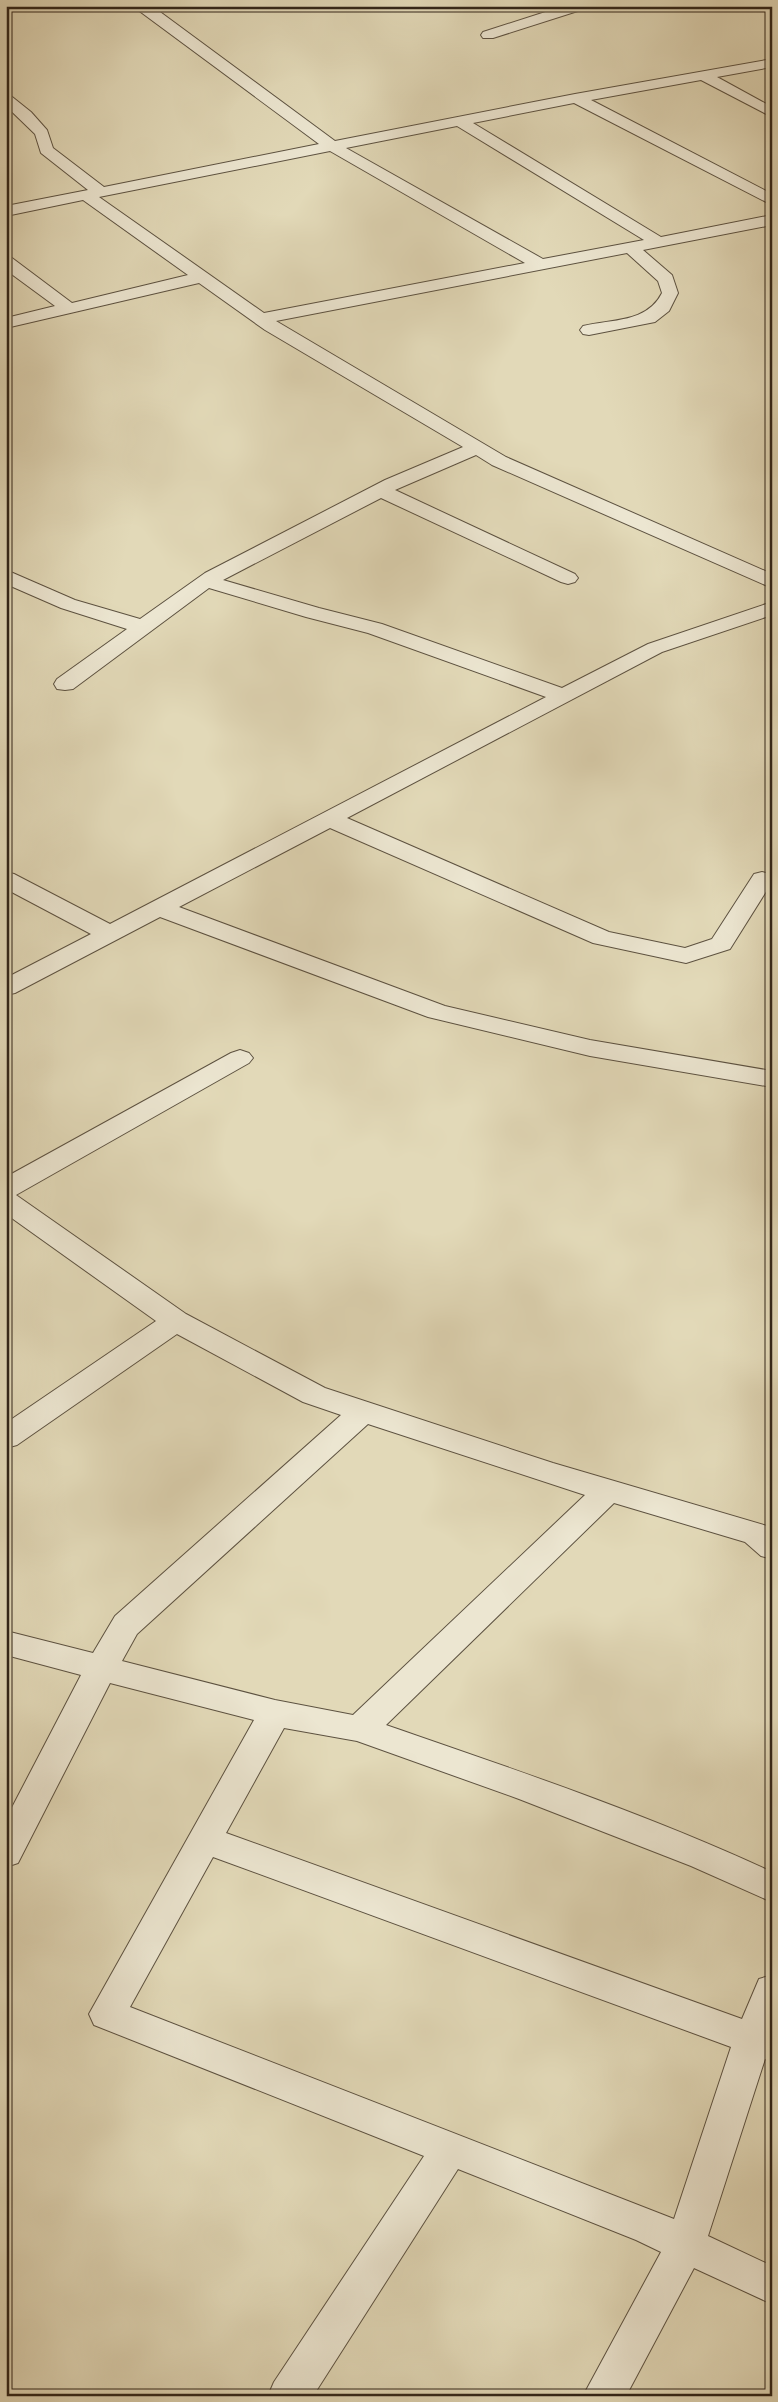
<svg xmlns="http://www.w3.org/2000/svg" width="778" height="2402" viewBox="0 0 778 2402" font-family="Vollkorn,serif">
  <style>
    .lines { fill: none; stroke-linecap: round; stroke-linejoin: round }
    .minor-casing { stroke: #5d5241; stroke-width: 2 }
    .minor { fill: #ece6d1; fill-rule: evenodd }
  </style>
  <rect width="100%" height="100%" fill="#e2d9b8"/>
  <filter id="stains"><feTurbulence type="fractalNoise" baseFrequency=".004" numOctaves="4"/><feColorMatrix values="0 0 0 0 .2 0 0 0 0 .09 0 0 0 0 .02 0 0 0 .5 -.17"/></filter>
  <radialGradient id="worn" r=".72"><stop offset=".6" stop-color="#630" stop-opacity="0"/><stop offset="1" stop-color="#630" stop-opacity=".3"/></radialGradient>
  <g class="lines">
    <defs>
      <g id="minor">
        <path d="M 137,6 L 152,6 L 335,141 L 575,94 L 772,59 L 772,67 L 717,77 L 772,107 L 772,117 L 701,80 L 591,100 L 772,194 L 772,205 L 574,103 L 473,123 L 661,237 L 772,215 L 772,225 L 643,250 L 672,275 L 678,293 L 669,311 L 655,322 L 589,335 L 583,334 L 580,330 L 583,326 C 612,319 647,323 662,293 L 658,281 L 627,253 L 276,321 L 506,457 L 772,574 L 772,588 L 492,465 L 476,455 L 395,490 L 575,574 L 578,578 L 575,582 L 568,584 L 561,582 L 381,498 L 223,580 L 319,608 L 382,624 L 562,688 L 648,644 L 772,602 L 772,615 L 662,652 L 347,818 L 609,932 L 685,948 L 712,939 L 754,874 L 762,872 L 770,874 L 772,882 L 730,949 L 686,963 L 593,943 L 330,828 L 179,907 L 445,1006 L 590,1040 L 772,1071 L 772,1087 L 590,1056 L 428,1017 L 160,917 L 15,993 L 6,995 L 6,978 L 91,934 L 6,889 L 6,872 L 14,874 L 110,924 L 546,697 L 368,633 L 306,617 L 209,588 L 73,689 L 65,690 L 57,689 L 54,684 L 57,679 L 127,629 L 61,608 L 6,584 L 6,570 L 75,600 L 140,619 L 205,573 L 385,480 L 463,447 L 265,330 L 199,283 L 6,328 L 6,318 L 55,306 L 6,270 L 6,257 L 12,258 L 72,303 L 188,275 L 83,200 L 6,216 L 6,206 L 88,190 L 41,153 L 35,134 L 6,106 L 6,95 L 11,96 L 31,112 L 47,130 L 53,148 L 104,187 L 319,144 L 138,10 ZM 457,126 L 644,240 L 543,259 L 346,148 ZM 330,151 L 525,263 L 264,313 L 99,197 Z"/>
        <path d="M 564,6 L 586,6 L 584,9 L 493,38 L 483,38 L 481,35 L 483,32 Z"/>
        <path d="M 240,1050 L 249,1053 L 253,1058 L 249,1063 L 16,1195 L 186,1314 L 325,1388 L 553,1463 L 767,1526 L 772,1530 L 772,1559 L 761,1556 L 745,1542 L 614,1503 L 386,1725 C 516,1770 647,1814 772,1872 L 772,1902 L 691,1866 L 519,1799 L 357,1741 L 284,1728 L 226,1833 L 742,2019 L 759,1979 L 772,1975 L 772,2062 L 765,2059 L 708,2236 L 772,2266 L 772,2304 L 694,2268 L 626,2396 L 583,2396 L 661,2252 L 636,2240 L 458,2169 L 313,2396 L 268,2396 L 274,2382 L 424,2156 L 94,2025 L 89,2014 L 254,1720 L 110,1683 L 18,1863 L 6,1867 L 6,1819 L 81,1675 L 6,1655 L 6,1631 L 93,1653 L 115,1616 L 341,1415 L 303,1402 L 177,1334 L 17,1445 L 6,1448 L 6,1423 L 156,1321 L 6,1214 L 6,1177 L 231,1053 ZM 368,1424 L 585,1495 L 353,1715 L 275,1700 L 122,1661 L 137,1634 ZM 213,1857 L 731,2047 L 674,2219 L 130,2007 Z"/>
      </g>
    </defs>
    <!-- minor casing -->
    <use href="#minor" class="minor-casing"/>
    <!-- minor -->
    <use href="#minor" class="minor"/>
  </g>
  <!-- margin -->
  <rect width="778" height="2402" fill="none" stroke="#e2d9b8" stroke-width="25"/>
  <rect x="8" y="8" width="763" height="2387" fill="none" stroke="#312519" stroke-width="2.5"/>
  <rect x="12" y="12" width="753" height="2377" fill="none" stroke="#312519"/>
  <rect width="100%" height="100%" filter="url(#stains)"/>
  <rect width="100%" height="100%" fill="url(#worn)"/>
</svg>
